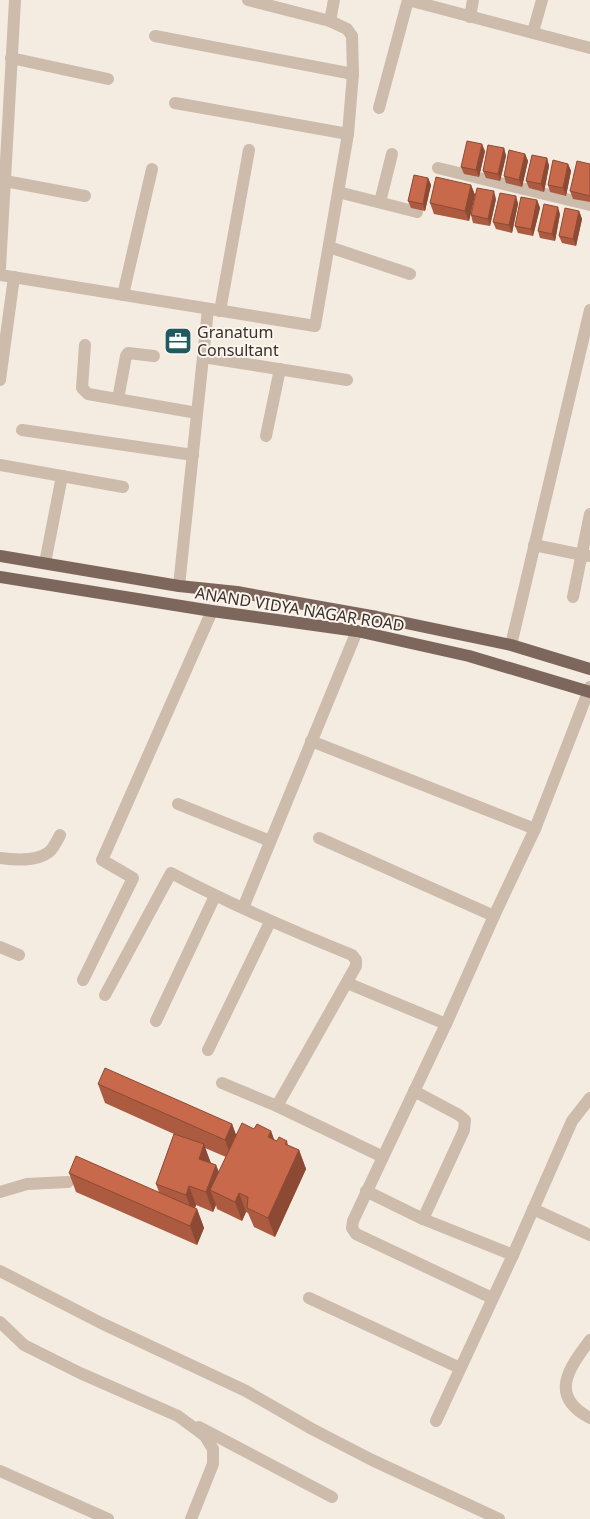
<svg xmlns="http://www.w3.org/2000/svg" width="590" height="1519" viewBox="0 0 590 1519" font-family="'Noto Sans',sans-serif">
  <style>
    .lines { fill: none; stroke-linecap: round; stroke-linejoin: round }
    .minor { stroke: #cdbbac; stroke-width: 12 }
    .major { stroke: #7d675c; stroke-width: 12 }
    .wall { fill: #ac5a40; fill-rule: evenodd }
    .shaded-wall { fill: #8c4a34 }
    .building { fill: #c8694b; stroke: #8c4a34 }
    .labels { text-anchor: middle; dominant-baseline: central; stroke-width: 4; stroke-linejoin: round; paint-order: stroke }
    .poi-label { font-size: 16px; fill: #3b302b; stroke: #fbf5ee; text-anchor: start }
    .street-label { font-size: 16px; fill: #3b302b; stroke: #fbf5ee }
  </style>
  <rect width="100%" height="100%" fill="#f4ebe1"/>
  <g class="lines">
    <!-- minor -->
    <g class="minor">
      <path d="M 408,0 L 590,48"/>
      <path d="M 470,17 L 473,0"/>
      <path d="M 330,21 L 334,0"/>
      <path d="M 533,32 L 542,0"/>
      <path d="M 155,36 L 353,74"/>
      <path d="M 11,58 L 108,79"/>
      <path d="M 175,103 L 348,134"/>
      <path d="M 379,108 L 408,0"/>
      <path d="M 438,168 L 590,205"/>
      <path d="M 5,181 L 85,196"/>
      <path d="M 338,192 L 417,212"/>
      <path d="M 380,202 L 392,154"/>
      <path d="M 329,247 L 410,274"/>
      <path d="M 0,268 L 15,0"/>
      <path d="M 0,275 L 315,326 L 348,134 L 353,74 L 352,36 L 347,29 L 330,21 L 248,0"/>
      <path d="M 123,295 L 152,169"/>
      <path d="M 220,311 L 249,150"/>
      <path d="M 85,345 L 82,388 L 88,394 L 197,413"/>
      <path d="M 203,357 L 347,380"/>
      <path d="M 0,380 L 14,277"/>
      <path d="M 118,399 L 126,356 L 128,353 L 154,356"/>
      <path d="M 22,430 L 193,455"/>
      <path d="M 266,436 L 280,369"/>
      <path d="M 0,465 L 123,487"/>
      <path d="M 534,545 L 588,556"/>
      <path d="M 45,563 L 62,476"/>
      <path d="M 179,586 L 208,309"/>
      <path d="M 573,597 L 590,514"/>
      <path d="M 511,645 L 590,310"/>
      <path d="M 311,741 L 535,829"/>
      <path d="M 178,804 L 270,841"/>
      <path d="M 319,838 L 494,916"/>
      <path d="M 0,858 C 15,860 36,862 49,852 C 53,849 57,841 60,835"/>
      <path d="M 243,908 L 357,631"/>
      <path d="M 0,947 L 19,955"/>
      <path d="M 83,980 L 133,878 L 102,860 L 212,611"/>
      <path d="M 347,983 L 446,1024"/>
      <path d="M 105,995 L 171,873 C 230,904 290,930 352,955 L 356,960 L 356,966 L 277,1106"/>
      <path d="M 156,1021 L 215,896"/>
      <path d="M 208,1050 L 270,922"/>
      <path d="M 222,1083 L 277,1106 L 383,1157 L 446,1024 L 494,916 L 535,829 L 590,687"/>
      <path d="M 414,1091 L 459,1115 L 465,1120 L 464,1130 L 423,1219"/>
      <path d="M 383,1157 L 353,1221 L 352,1228 L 356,1234 L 492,1298"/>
      <path d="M 366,1191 L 423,1219 L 513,1255"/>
      <path d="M 0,1192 L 27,1184 L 68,1182"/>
      <path d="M 533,1209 L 590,1235"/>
      <path d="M 0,1271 L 101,1323 L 246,1391 L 312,1429 L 372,1460 L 499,1519"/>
      <path d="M 309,1298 L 460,1368"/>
      <path d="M 0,1322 L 24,1345 L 80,1373 L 178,1416 L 205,1436 L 213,1449 L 213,1464 L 191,1519"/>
      <path d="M 590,1340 C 569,1368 548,1396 590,1418"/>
      <path d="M 436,1421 L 513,1255 L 572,1121 L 590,1098"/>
      <path d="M 199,1427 L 332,1497"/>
      <path d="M 0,1471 L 108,1519"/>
    </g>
    <!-- major -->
    <g class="major">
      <path d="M 0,556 L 179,586 L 237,592 L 377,617 L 511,645 L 590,669"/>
      <path d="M 0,577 L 212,611 L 357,631 L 469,656 L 590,692"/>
    </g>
  </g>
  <!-- wall -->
  <g class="wall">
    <path d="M 504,148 L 506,156 L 500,181 L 486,178 L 483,171 Z"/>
    <path d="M 485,151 L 479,177 L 464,174 L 461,167 Z"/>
    <path d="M 525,154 L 528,161 L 522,187 L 506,183 L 504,176 Z"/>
    <path d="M 547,158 L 549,166 L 544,192 L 529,188 L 526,181 Z"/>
    <path d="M 568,164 L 571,171 L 566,196 L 550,192 L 548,185 Z"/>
    <path d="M 590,164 L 590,202 L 573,199 L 570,191 Z"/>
    <path d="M 428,178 L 431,185 L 425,211 L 411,208 L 408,201 Z"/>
    <path d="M 471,185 L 475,195 L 469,221 L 434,214 L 430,203 Z"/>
    <path d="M 516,196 L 518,204 L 512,233 L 496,229 L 493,222 Z"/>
    <path d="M 496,199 L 490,226 L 473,223 L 471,215 Z"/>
    <path d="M 537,200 L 540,208 L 533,236 L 518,233 L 515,226 Z"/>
    <path d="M 579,211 L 582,219 L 576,246 L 562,243 L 559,236 Z"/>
    <path d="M 560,214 L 555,241 L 540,238 L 538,231 Z"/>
    <path d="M 98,1084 L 232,1124 L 236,1135 L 254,1129 L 271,1131 L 274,1140 L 277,1141 L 287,1141 L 288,1145 L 299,1150 L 306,1169 L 275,1237 L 254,1227 L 248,1213 L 246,1212 L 242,1221 L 217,1209 L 216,1205 L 213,1212 L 196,1205 L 195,1208 L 197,1209 L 204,1228 L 197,1245 L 76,1192 L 69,1173 L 159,1192 L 156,1184 L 174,1134 L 105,1103 ZM 205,1148 L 226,1157 L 219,1172 L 216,1165 L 211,1163 Z"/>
  </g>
  <!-- shaded-wall -->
  <g class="shaded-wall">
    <path d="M 482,144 L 485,151 L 479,177 L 476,170 Z"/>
    <path d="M 504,148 L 506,156 L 500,181 L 498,174 Z"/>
    <path d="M 525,154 L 528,161 L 522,187 L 519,180 Z"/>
    <path d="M 547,158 L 549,166 L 544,192 L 541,184 Z"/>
    <path d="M 568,164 L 571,171 L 566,196 L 563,188 Z"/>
    <path d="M 428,178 L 431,185 L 425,211 L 423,204 Z"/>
    <path d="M 471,185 L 475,195 L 469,221 L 465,211 Z"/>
    <path d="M 494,191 L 496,199 L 490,226 L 488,219 Z"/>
    <path d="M 516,196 L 518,204 L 512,233 L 509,225 Z"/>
    <path d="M 537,200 L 540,208 L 533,236 L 531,229 Z"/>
    <path d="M 558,207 L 560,214 L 555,241 L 552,234 Z"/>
    <path d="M 579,211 L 582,219 L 576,246 L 573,239 Z"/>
    <path d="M 232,1124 L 239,1143 L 232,1159 L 225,1140 Z"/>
    <path d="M 271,1131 L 278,1150 L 268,1137 Z"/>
    <path d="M 204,1144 L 211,1164 L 199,1159 Z"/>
    <path d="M 299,1150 L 306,1169 L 275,1237 L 268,1218 Z"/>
    <path d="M 216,1165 L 223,1184 L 210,1190 L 216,1205 L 213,1212 L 206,1192 Z"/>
    <path d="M 189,1186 L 196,1205 L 193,1214 L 186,1195 Z"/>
    <path d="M 239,1193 L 246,1212 L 242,1221 L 235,1202 Z"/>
    <path d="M 197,1209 L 204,1228 L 197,1245 L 190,1226 Z"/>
  </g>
  <!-- building -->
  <g class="building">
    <path d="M 467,141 L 482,144 L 476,170 L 461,167 Z"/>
    <path d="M 488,145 L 504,148 L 498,174 L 483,171 Z"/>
    <path d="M 509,150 L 525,154 L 519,180 L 504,176 Z"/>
    <path d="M 532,155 L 547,158 L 541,184 L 526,181 Z"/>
    <path d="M 553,160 L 568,164 L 563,188 L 548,185 Z"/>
    <path d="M 577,161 L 590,164 L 590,196 L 570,191 Z"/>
    <path d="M 414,175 L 428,178 L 423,204 L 408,201 Z"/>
    <path d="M 436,177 L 471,185 L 465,211 L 430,203 Z"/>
    <path d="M 477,188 L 494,191 L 488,219 L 471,215 Z"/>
    <path d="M 500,193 L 516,196 L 509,225 L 493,222 Z"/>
    <path d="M 521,197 L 537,200 L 531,229 L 515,226 Z"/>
    <path d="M 544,204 L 558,207 L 552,234 L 538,231 Z"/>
    <path d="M 565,208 L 579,211 L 573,239 L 559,236 Z"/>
    <path d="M 105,1068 L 232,1124 L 225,1140 L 98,1084 Z"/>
    <path d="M 242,1123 L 254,1129 L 257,1124 L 271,1131 L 268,1137 L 277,1141 L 279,1137 L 287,1141 L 285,1144 L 299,1150 L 268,1218 L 247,1208 L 248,1197 L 239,1193 L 235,1202 L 210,1190 Z"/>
    <path d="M 174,1134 L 204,1144 L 199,1159 L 216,1165 L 206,1192 L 189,1186 L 186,1195 L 156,1184 Z"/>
    <path d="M 76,1156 L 197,1209 L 190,1226 L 69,1173 Z"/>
  </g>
  <!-- icons -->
  <defs>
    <symbol id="office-square" viewBox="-11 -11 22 22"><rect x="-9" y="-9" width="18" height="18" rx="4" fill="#1f5a5e" stroke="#fbf5ee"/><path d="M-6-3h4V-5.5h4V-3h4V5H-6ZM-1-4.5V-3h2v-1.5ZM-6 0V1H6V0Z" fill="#fff"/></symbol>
  </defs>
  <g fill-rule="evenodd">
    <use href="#office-square" x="162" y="325" width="32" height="32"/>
  </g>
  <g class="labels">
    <!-- poi labels -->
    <g class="poi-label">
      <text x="197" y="332">Granatum<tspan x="197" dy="18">Consultant</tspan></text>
    </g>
    <!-- street labels -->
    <g class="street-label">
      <text transform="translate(300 609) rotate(9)">ANAND VIDYA NAGAR ROAD</text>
    </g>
  </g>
</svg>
